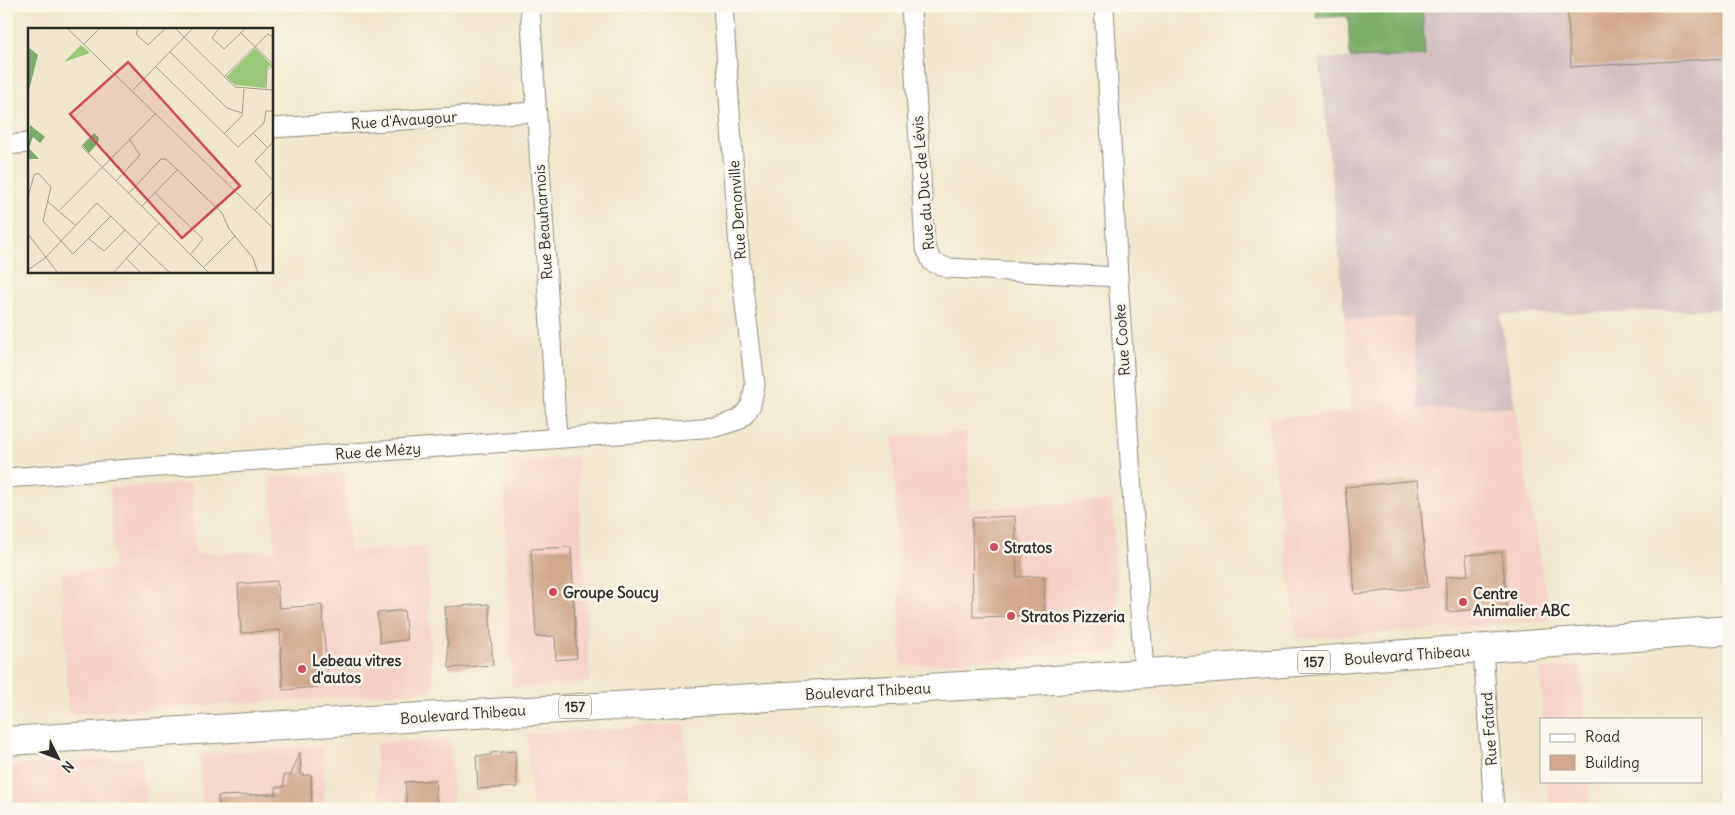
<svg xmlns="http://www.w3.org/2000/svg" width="1735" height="815" viewBox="0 0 1735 815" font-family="Delius,sans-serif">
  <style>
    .built { fill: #f7d1c8 }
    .industrial { fill: #d2bfc0 }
    .forest { fill: #7aad68; stroke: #526c4a }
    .building { fill: #d2a78a }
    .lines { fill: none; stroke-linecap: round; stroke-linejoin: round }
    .street-casing { stroke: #8e897c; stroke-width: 21 }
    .primary-casing { stroke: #8e897c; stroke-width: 30 }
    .street { stroke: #fff; stroke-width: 19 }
    .primary { stroke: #fff; stroke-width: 28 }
    .poi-dot { fill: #d1495b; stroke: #fbf7ec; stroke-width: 2 }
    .labels { text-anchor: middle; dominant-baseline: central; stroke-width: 5; stroke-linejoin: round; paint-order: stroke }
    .shield { fill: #fbf7ec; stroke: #696865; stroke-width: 1 }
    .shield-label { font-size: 14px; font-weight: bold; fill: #2b2b2b }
    .street-label { font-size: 15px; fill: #2b2b2b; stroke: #fbf7ec }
    .poi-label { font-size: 15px; font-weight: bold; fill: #2b2b2b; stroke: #fbf7ec; text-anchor: start }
    .inset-road { fill: none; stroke: #a29c8c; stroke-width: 1 }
    .view { fill: #d1495b; fill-opacity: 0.15; stroke: #d1495b; stroke-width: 2.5 }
    .inset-edge { fill: none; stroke: #2b2b2b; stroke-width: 2.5 }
  </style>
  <rect width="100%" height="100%" fill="#fbf7ec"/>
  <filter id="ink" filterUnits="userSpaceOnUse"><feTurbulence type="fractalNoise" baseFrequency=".02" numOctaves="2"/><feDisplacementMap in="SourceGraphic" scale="10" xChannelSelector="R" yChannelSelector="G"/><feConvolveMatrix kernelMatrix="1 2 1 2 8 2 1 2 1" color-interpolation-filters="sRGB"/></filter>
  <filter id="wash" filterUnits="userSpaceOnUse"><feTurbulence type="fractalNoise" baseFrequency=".0096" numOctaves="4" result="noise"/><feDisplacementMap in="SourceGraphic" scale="20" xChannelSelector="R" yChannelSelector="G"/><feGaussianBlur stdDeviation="1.12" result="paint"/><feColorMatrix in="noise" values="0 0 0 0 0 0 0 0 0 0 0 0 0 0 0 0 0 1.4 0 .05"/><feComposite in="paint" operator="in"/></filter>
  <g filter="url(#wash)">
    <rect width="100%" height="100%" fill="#f1e7cc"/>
    <!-- built -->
    <g class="built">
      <path d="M 1413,317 L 1417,409 L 1515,407 L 1550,620 L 1297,639 L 1268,419 L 1351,412 L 1345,319 Z"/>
      <path d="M 967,432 L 970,509 L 1112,501 L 1120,651 L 901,666 L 893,437 Z"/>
      <path d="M 577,457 L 590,682 L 512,687 L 503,462 Z"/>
      <path d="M 345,473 L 350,552 L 426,547 L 433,691 L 68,714 L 62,573 L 114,569 L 110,488 L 191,483 L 195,554 L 275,551 L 271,478 Z"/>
      <path d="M 1581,666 L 1584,719 L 1543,719 L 1540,669 Z"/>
      <path d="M 684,725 L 689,809 L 532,809 L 527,734 Z"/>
      <path d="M 449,739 L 454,809 L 379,809 L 375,743 Z"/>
      <path d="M 322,746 L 325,809 L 203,809 L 200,754 Z"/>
      <path d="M 142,757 L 146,809 L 6,809 L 6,766 Z"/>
      <path d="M 1548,781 L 1588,781 L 1590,809 L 1550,809 Z"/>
    </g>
    <!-- industrial -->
    <path class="industrial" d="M 1422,6 L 1729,6 L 1729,309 L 1500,315 L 1515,407 L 1417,409 L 1413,317 L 1345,319 L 1320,59 L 1424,56 Z"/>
    <!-- forest -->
    <path class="forest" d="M 1316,6 L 1422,6 L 1425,56 L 1350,58 L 1348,16 L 1316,18 Z"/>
    <g id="blocks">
      <!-- building -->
      <g class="building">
        <path d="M 1567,6 L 1729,6 L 1729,58 L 1571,67 Z"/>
        <path d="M 1418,480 L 1428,587 L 1355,594 L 1345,487 Z"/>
        <path d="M 1015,516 L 1017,577 L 1044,576 L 1045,615 L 973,617 L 972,518 Z"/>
        <path d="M 571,547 L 577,658 L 556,660 L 555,636 L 536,637 L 531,549 Z"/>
        <path d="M 1502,552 L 1507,606 L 1448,612 L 1445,577 L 1468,575 L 1466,555 Z"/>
        <path d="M 277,581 L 279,608 L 322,605 L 328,686 L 283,690 L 280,630 L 241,633 L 238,584 Z"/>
        <path d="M 489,604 L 493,665 L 449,668 L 445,607 Z"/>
        <path d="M 404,610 L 407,640 L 380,643 L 377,613 Z"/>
        <path d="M 515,751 L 517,787 L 478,789 L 476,756 L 491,755 L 491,753 Z"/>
        <path d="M 300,752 L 301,775 L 311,775 L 312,809 L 219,809 L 218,796 L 276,794 L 276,787 L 284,787 L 284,775 L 291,775 Z"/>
        <path d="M 435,780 L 437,809 L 407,809 L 405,782 Z"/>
      </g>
    </g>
  </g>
  <g filter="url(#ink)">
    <use href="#blocks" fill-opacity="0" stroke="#8e897c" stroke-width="1"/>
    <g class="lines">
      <defs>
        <g id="street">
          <path d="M 530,6 L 557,438"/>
          <path d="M 911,6 L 925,246 L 932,262 L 948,268 L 1118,277"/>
          <path d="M 1104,6 L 1118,277 L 1144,673"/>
          <path d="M 271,128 L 536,112"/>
          <path d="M 6,145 L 29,143"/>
          <path d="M 6,478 L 716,427 L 738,420 L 746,412 L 751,405 L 755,385 L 740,264 L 723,6"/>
          <path d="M 1483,649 L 1494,809"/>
        </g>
        <path id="primary" d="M 6,741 L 1013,683 L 1729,630"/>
      </defs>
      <!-- street casing -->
      <use href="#street" class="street-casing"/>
      <!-- primary casing -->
      <use href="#primary" class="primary-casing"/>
      <!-- street -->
      <use href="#street" class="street"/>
      <!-- primary -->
      <use href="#primary" class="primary"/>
    </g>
  </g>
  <!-- markers -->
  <g class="poi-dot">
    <circle cx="994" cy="547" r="5"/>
    <circle cx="553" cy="592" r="5"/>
    <circle cx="1463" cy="602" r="5"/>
    <circle cx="1011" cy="616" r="5"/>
    <circle cx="302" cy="669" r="5"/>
  </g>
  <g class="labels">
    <!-- shield labels -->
    <g class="shield">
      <rect x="1298" y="650.5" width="32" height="23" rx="4"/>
      <rect x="559" y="695.5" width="32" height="23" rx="4"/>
    </g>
    <g class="shield-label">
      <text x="1314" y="662">157</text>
      <text x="575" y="707">157</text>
    </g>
    <!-- street labels -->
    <g class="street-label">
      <text transform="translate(404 120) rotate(-4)">Rue d'Avaugour</text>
      <text transform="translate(923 183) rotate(-95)">Rue du Duc de Lévis</text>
      <text transform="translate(737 210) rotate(-94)">Rue Denonville</text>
      <text transform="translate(543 222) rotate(-94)">Rue Beauharnois</text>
      <text transform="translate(1122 340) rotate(-94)">Rue Cooke</text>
      <text transform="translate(378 451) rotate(-4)">Rue de Mézy</text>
      <text transform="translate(1407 655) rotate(-4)">Boulevard Thibeau</text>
      <text transform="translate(868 691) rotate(-3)">Boulevard Thibeau</text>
      <text transform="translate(463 714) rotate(-4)">Boulevard Thibeau</text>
      <text transform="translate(1489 729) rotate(-94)">Rue Fafard</text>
    </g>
    <!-- poi labels -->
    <g class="poi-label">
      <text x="1004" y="547">Stratos</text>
      <text x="563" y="592">Groupe Soucy</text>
      <text x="1473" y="593">Centre<tspan x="1473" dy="17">Animalier ABC</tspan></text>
      <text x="1021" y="616">Stratos Pizzeria</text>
      <text x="312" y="660">Lebeau vitres<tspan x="312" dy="17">d'autos</tspan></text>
    </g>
  </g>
  <!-- overview -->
  <g transform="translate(28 28)">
    <rect width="245" height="245" fill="#f1e7cc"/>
    <path d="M 53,17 L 62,25 L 36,34 ZM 227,20 L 243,36 L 239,41 L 237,60 L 207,57 L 198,49 Z" fill="#98c978"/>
    <path d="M 0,19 L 10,27 L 0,66 ZM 2,97 L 17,109 L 12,115 L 5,109 L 1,120 L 11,131 L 0,131 ZM 66,105 L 71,110 L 70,115 L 61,125 L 54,117 Z" fill="#7aad68"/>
    <path class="inset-road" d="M 39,0 L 245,200M 110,0 L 108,6 L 120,17 L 138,0M 147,0 L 207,59 L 245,62M 191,0 L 184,10 L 196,21 L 218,0M 213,5 L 245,36M 56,16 L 72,0M 142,24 L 199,80 L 214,85M 128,39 L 210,119 L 236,95 L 238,83 L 245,83M 196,49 L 240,6 L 245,9M 105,62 L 165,0M 238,62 L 239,43 L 245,36M 196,106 L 214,88 L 216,61M 226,106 L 239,119M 245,114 L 227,133 L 245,153M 53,118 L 181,245M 88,153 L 112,127 L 102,112M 101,165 L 133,131 L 138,131 L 194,185 L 201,201 L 225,230 L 230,245M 127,165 L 175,211 L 163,226M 0,169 L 6,147 L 10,145 L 23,159 L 15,193 L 45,226 L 83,188M 19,173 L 47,197M 114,178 L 149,142M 32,182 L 128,85M 227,182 L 245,163M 0,206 L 30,245M 61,211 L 76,223 L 97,202M 98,230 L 113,245M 176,239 L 207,208M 0,242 L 17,230 L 69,175 L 142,245M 85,245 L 131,195"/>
    <path class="view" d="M 100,34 L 212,158 L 154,210 L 42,86 Z"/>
    <rect width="245" height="245" class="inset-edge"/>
  </g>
  <!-- margin -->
  <rect width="1735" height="815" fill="none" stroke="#fbf7ec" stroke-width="25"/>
  <!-- legend -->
  <rect x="1540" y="718" width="162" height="65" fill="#fbf7ec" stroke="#a8a59f"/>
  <rect x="1550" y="734" width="25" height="8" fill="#ffffff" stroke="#a8a59f"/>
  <text x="1585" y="742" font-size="15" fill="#2b2b2b">Road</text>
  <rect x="1550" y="755" width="25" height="15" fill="#d2a78a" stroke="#a8a59f"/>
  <text x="1585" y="768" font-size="15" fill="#2b2b2b">Building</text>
  <!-- north arrow -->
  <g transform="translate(58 758) rotate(132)" stroke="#fbf7ec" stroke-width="4" paint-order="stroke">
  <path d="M0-4L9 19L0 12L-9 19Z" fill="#2b2b2b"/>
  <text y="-8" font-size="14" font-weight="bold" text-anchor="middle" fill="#2b2b2b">N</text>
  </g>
</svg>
